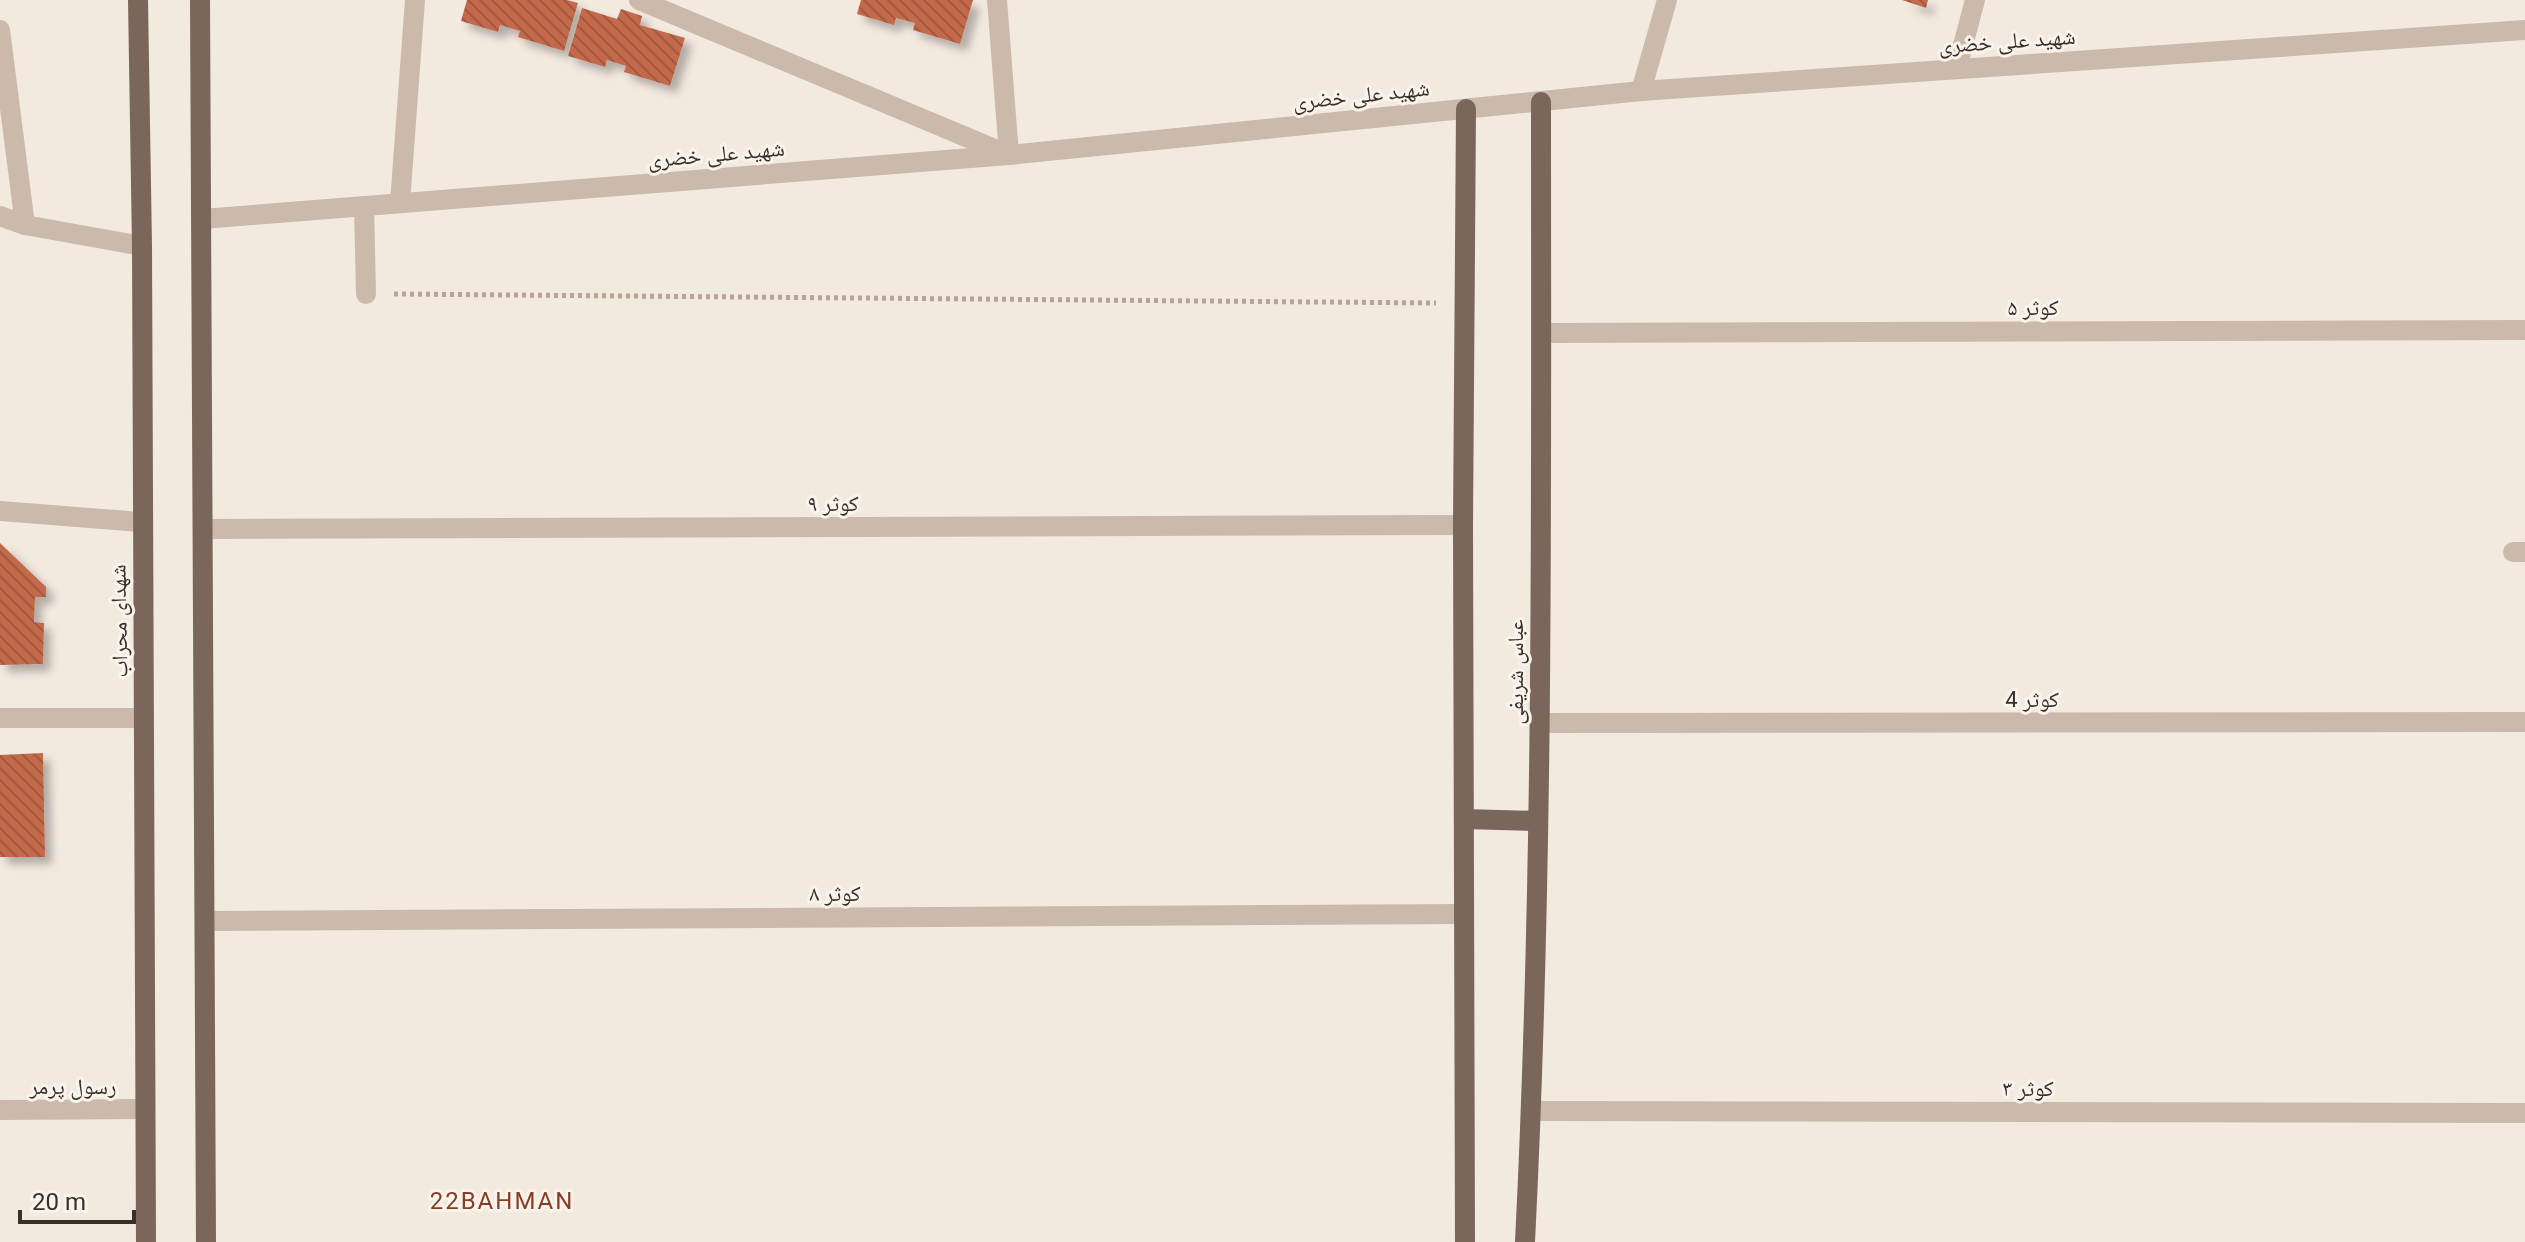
<svg xmlns="http://www.w3.org/2000/svg" width="2525" height="1242" viewBox="0 0 2525 1242" font-family="Roboto,'Noto Naskh Arabic',sans-serif">
  <style>
    .building { fill: url(#building-back-hatch); filter: url(#shadow) }
    .lines { fill: none; stroke-linecap: round; stroke-linejoin: round }
    .path { stroke: #b7a495; stroke-width: 5; stroke-dasharray: 4 4; stroke-linecap: butt }
    .minor { stroke: #cbbaab; stroke-width: 20 }
    .major { stroke: #7a665b; stroke-width: 20 }
    .labels { text-anchor: middle; dominant-baseline: central; stroke-width: 6; stroke-linejoin: round; paint-order: stroke }
    .street-label { font-size: 22px; fill: #382f2a; stroke: #faf3eb }
    .neighbourhood-label { font-size: 24px; letter-spacing: 2px; fill: #863d24; stroke: #faf3eb }
  </style>
  <defs>
    <pattern id="building-back-hatch" width="6" height="6" patternUnits="userSpaceOnUse" patternTransform="scale(2)"><rect width="6" height="6" fill="#c46a4c"/><path d="M-1 5l2 2M0 0l6 6M5-1l2 2" fill="none" stroke="#a0583f"/></pattern>
    <filter id="shadow"><feDropShadow dx="7" dy="7" stdDeviation="4" flood-color="#0004"/></filter>
  </defs>
  <rect width="100%" height="100%" fill="#f2e9df"/>
  <!-- building -->
  <g class="building">
    <path d="M 467,0 L 567,0 L 578,3 L 564,51 L 518,37 L 520,31 L 500,25 L 498,32 L 461,21 Z"/>
    <path d="M 861,0 L 973,0 L 960,44 L 913,30 L 915,23 L 896,18 L 894,25 L 857,14 Z"/>
    <path d="M 1902,0 L 1928,0 L 1926,8 Z"/>
    <path d="M 582,8 L 617,19 L 621,9 L 642,16 L 640,25 L 685,38 L 670,86 L 624,72 L 626,66 L 607,60 L 605,67 L 568,56 Z"/>
    <path d="M 0,543 L 46,587 L 46,597 L 35,597 L 34,622 L 44,623 L 43,664 L 0,665 Z"/>
    <path d="M 43,753 L 45,857 L 0,857 L 0,755 Z"/>
  </g>
  <g class="lines">
    <!-- path -->
    <path class="path" d="M 394,294 L 1436,303"/>
    <!-- minor -->
    <g class="minor">
      <path d="M 639,0 L 1009,155 L 997,0"/>
      <path d="M 0,30 L 25,225"/>
      <path d="M 1957,68 L 1975,0"/>
      <path d="M 1641,91 L 1667,0"/>
      <path d="M 400,203 L 415,0"/>
      <path d="M 364,206 L 366,294"/>
      <path d="M 0,216 L 25,225 L 142,246"/>
      <path d="M 202,219 L 1009,155 L 1641,91 L 2525,30"/>
      <path d="M 1541,333 L 2525,330"/>
      <path d="M 0,511 L 141,522"/>
      <path d="M 204,529 L 1463,525"/>
      <path d="M 2513,552 L 2525,552"/>
      <path d="M 0,718 L 144,718"/>
      <path d="M 1539,723 L 2525,722"/>
      <path d="M 206,921 L 1464,914"/>
      <path d="M 0,1110 L 145,1109"/>
      <path d="M 1532,1111 L 2525,1113"/>
    </g>
    <!-- major -->
    <g class="major">
      <path d="M 138,0 L 142,246 L 146,1242"/>
      <path d="M 200,0 L 206,1242"/>
      <path d="M 1464,819 L 1538,821"/>
      <path d="M 1465,1242 L 1463,525 L 1466,109"/>
      <path d="M 1525,1242 C 1544,863 1541,482 1541,102"/>
    </g>
  </g>
  <g class="labels">
    <!-- street labels -->
    <g class="street-label">
      <text transform="translate(2007 41) rotate(-4)">شهید علی خضری</text>
      <text transform="translate(1361 95) rotate(-6)">شهید علی خضری</text>
      <text transform="translate(716 154) rotate(-5)">شهید علی خضری</text>
      <text x="2033" y="307">کوثر ۵</text>
      <text x="833" y="503">کوثر ۹</text>
      <text transform="translate(119 621) rotate(-91)">شهدای محراب</text>
      <text transform="translate(1515 672) rotate(-90)">عباس شریفی</text>
      <text x="2032" y="699">کوثر 4</text>
      <text x="835" y="893">کوثر ۸</text>
      <text x="73" y="1086">رسول پرمر</text>
      <text x="2028" y="1088">کوثر ۳</text>
    </g>
    <!-- neighbourhood labels -->
    <g class="neighbourhood-label">
      <text x="502" y="1201">22BAHMAN</text>
    </g>
  </g>
  <!-- scale -->
  <path d="M20 1210v12h114v-12" fill="none" stroke="#382f2a" stroke-width="4"/>
  <text x="32" y="1210" font-size="24" fill="#382f2a" stroke="#faf3eb" stroke-width="6" paint-order="stroke">20 m</text>
</svg>
